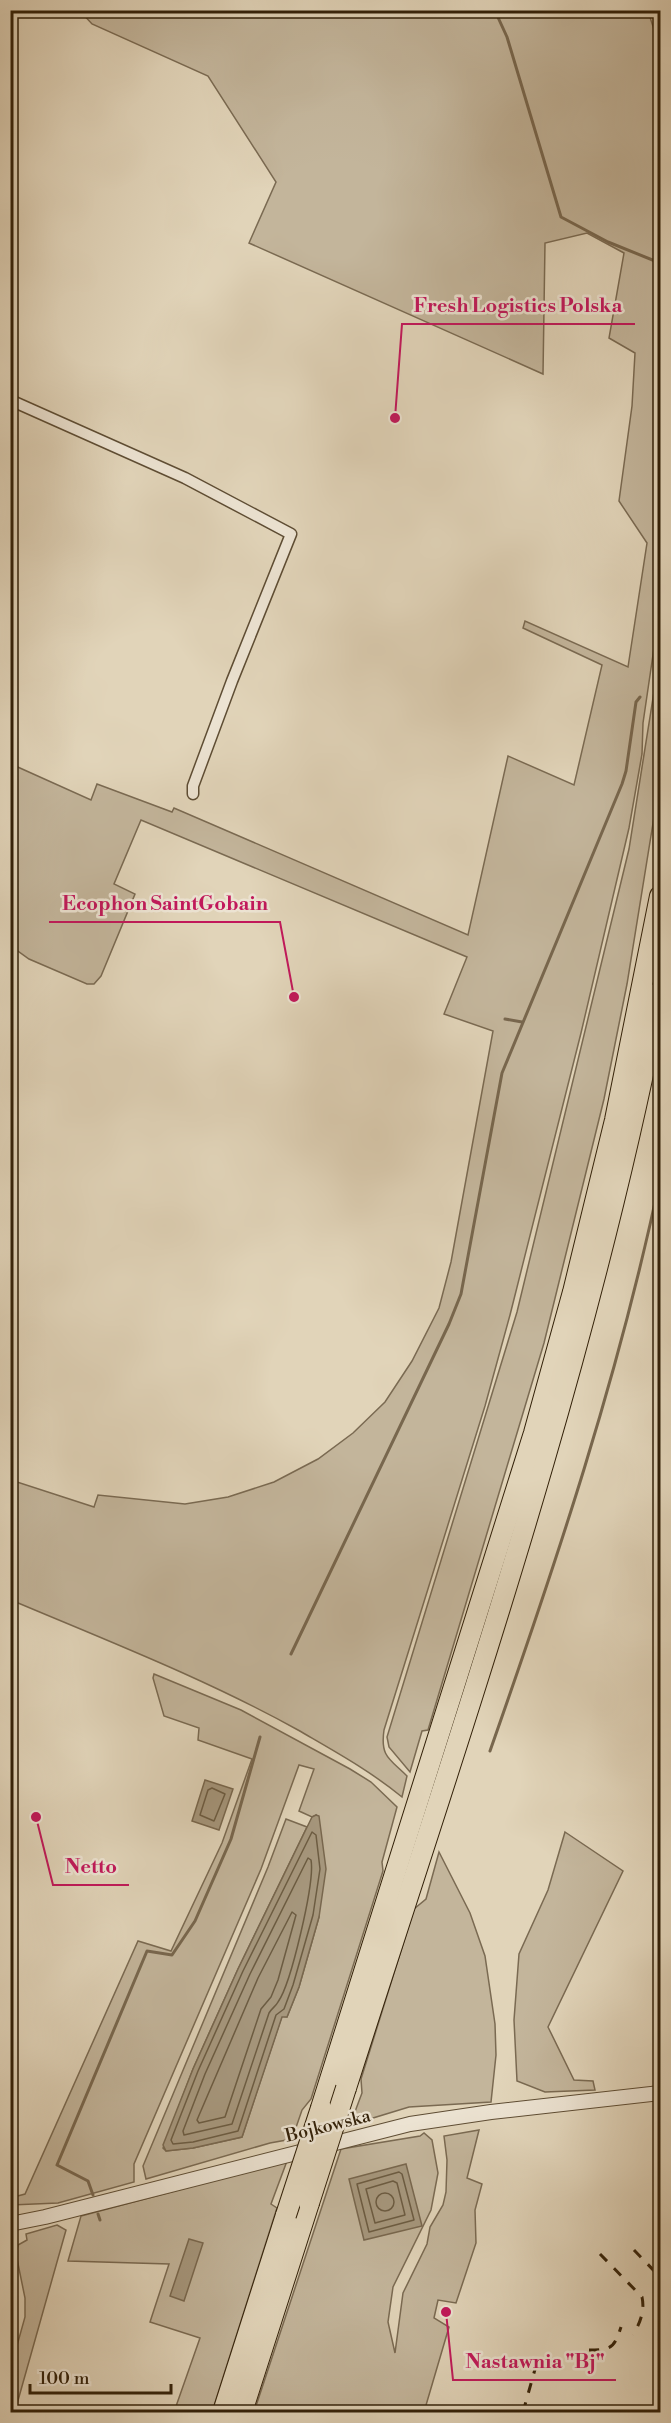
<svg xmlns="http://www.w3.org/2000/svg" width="671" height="2423" viewBox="0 0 671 2423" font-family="'Libre Bodoni',serif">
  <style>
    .green { fill: #c3b59b; stroke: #7a6a52; stroke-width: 1.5 }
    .water { fill: #a6977d; stroke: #78674e; stroke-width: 1.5 }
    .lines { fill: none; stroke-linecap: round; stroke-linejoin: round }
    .shore { stroke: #6c5c42; stroke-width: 1.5 }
    .stream { stroke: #78674e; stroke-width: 3 }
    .minor-casing { stroke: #5e4d34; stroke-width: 13 }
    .tertiary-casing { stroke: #5e4d34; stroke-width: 16 }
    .motorway-casing { stroke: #322008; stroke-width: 22 }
    .minor { stroke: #ece3d2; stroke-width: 10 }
    .tertiary { stroke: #ece3d2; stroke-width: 14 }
    .motorway { stroke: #e1d4b9; stroke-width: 20 }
    .rail { stroke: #322008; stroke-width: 3; stroke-dasharray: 10 10; stroke-linecap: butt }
    .motorway-bridge-casing { stroke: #322008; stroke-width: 22; stroke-linecap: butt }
    .motorway-bridge { stroke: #e1d4b9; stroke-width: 20 }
    .labels { text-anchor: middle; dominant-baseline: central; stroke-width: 5; stroke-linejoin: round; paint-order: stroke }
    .street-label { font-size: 18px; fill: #322008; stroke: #ece3d2 }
    .leader { fill: none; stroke: #c2185b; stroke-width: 2 }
    .callout-dot { fill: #c2185b; stroke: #ece3d2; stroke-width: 2 }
    .callout-label { font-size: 20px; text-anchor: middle; font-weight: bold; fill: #c2185b; stroke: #ece3d2; stroke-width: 5; stroke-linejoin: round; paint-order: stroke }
  </style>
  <rect width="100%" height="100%" fill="#e1d4b9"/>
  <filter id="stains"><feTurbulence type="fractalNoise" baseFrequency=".00333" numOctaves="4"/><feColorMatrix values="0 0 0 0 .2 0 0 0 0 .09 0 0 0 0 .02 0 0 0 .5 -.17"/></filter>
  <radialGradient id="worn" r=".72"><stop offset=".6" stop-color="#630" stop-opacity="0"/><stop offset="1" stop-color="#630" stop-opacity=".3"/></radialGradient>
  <!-- green -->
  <g class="green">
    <path d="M 80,11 L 648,11 L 660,48 L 660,352 L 657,404 L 660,411 L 660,607 L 643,723 L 642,754 L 629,828 L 581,1033 L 510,1315 L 485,1406 L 384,1730 C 380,1757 390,1759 407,1776 L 402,1797 C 369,1770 334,1751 298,1730 C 206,1679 108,1641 11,1600 L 11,1480 L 94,1507 L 98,1495 L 185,1504 L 228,1497 L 274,1482 L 318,1459 L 353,1433 L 385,1402 L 412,1361 L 439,1308 L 451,1262 L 493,1031 L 444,1014 L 467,957 L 141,820 L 114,884 L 135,894 L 101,976 L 94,984 L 87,984 L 29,959 L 11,946 L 11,764 L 91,800 L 97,784 L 172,812 L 174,808 L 468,935 L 508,756 L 574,785 L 602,665 L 523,628 L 525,621 L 628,667 L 647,543 L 619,501 L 632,406 L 635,353 L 609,338 L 624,253 L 587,233 L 545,243 L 543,374 L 249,243 L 276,182 L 208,76 L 92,24 Z"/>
    <path d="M 660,654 L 660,780 L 627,984 L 604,1099 L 544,1343 L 428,1730 L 422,1731 L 410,1772 L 389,1747 L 387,1737 L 517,1312 L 629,849 Z"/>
    <path d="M 154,1674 L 241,1710 L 350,1769 L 371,1782 L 397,1807 L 382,1862 L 383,1871 L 311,2099 L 302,2110 L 292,2139 L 270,2143 L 146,2179 L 143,2166 L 268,1867 L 286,1819 L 307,1827 L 238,1969 L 193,2069 L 163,2148 L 166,2151 L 193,2148 L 242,2137 L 282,2016 L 287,2017 L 299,1987 L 319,1917 L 316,1815 L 312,1817 L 299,1811 L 314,1769 L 299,1765 L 261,1869 L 134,2164 L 134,2182 L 58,2203 L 11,2205 L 10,2198 L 25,2194 L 138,1941 L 171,1951 L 222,1843 L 252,1759 L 198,1740 L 199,1728 L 164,1716 L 153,1678 Z"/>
    <path d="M 565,1832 L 623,1871 L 548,2027 L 574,2080 L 593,2081 L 595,2090 L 545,2092 L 517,2081 L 514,2020 L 519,1954 L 548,1890 Z"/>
    <path d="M 439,1852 L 470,1913 L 485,1956 L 495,2024 L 496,2055 L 491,2102 L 409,2107 L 350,2125 L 362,2093 L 361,2079 L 414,1909 L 426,1899 Z"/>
    <path d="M 479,2130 L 467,2178 L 482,2184 L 475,2210 L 476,2243 L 456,2303 L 438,2300 L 434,2318 L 449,2327 L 424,2412 L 254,2412 L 341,2149 L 420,2136 L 424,2133 L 432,2140 L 438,2173 L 431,2210 L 393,2287 L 388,2322 L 395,2353 L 403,2293 L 427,2244 L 430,2227 L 443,2205 L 446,2192 L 447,2160 L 444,2136 Z"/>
    <path d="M 287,2161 L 271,2204 L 277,2208 L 212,2412 L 174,2412 L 200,2338 L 150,2322 L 169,2264 L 68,2261 L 81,2216 Z"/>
    <path d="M 57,2225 L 66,2230 L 17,2404 L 11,2402 L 11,2367 L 25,2317 L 25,2298 L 16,2254 L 18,2245 L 27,2240 L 26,2234 Z"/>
  </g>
  <!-- water -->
  <g class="water">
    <path d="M 205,1780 L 233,1789 L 219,1830 L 192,1821 Z"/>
    <path d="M 316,1815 L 319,1816 L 326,1869 L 319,1917 L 299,1987 L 287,2017 L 282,2017 L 242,2137 L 193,2148 L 166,2151 L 163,2145 L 193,2069 L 238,1969 L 312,1817 Z"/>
    <path d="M 406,2164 L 422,2226 L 364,2240 L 349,2179 Z"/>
    <path d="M 189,2239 L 203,2243 L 184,2301 L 170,2296 Z"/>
  </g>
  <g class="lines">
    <!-- shore -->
    <g class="shore">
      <path d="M 212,1788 L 225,1794 L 214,1821 L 200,1815 L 208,1790 Z"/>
      <path d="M 312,1832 L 316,1835 L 320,1869 L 313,1915 L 293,1985 L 284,2009 L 276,2015 L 238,2131 L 193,2142 L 173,2144 L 171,2140 L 198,2071 L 243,1971 Z"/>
      <path d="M 308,1858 L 311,1860 C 315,1882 291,1984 278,2002 C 276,2006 272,2008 269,2013 L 232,2124 L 184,2135 L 183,2131 L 205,2074 L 250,1974 Z"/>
      <path d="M 292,1912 L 296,1915 L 278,1980 L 271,1997 L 261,2009 L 225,2117 L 199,2123 L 197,2120 L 258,1978 Z"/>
      <path d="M 399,2172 L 402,2174 L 414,2220 L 369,2232 L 357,2184 Z"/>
      <path d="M 393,2181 L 397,2183 L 405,2215 L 375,2223 L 366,2189 Z"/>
      <circle cx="385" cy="2202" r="9"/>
    </g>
    <!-- stream -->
    <g class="stream">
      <path d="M 493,10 L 496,13 L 507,37 L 561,217 L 608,242 L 660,263"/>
      <path d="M 505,1019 L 522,1022"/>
      <path d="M 291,1654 L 449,1324 L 461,1294 L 502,1073 L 622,784 L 626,771 L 636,702 L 640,697"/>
      <path d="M 490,1751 C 556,1563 619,1375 660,1179"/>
      <path d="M 93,2195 L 88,2181 L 57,2165 L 147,1951 L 172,1955 L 195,1921 L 231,1839 L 260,1737"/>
      <path d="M 98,2214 L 100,2220"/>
    </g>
    <defs>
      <path id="minor" d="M 10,400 L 185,478 L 291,534 L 232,681 L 193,786 L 193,794"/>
      <path id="tertiary" d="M 10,2224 L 45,2217 L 410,2124 L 491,2112 L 660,2093"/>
      <g id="motorway">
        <path d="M 346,2088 C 462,1726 588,1365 660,991"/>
        <path d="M 321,2108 L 534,1433 L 573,1292 L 615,1120 L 660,896"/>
        <path d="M 223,2412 L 286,2215"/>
        <path d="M 242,2412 L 309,2203"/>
      </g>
    </defs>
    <!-- minor casing -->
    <use href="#minor" class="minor-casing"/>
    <!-- tertiary casing -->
    <use href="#tertiary" class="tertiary-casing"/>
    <!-- motorway casing -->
    <use href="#motorway" class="motorway-casing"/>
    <!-- minor -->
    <use href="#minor" class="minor"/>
    <!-- tertiary -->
    <use href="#tertiary" class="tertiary"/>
    <!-- motorway -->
    <use href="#motorway" class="motorway"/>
    <!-- rail -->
    <g class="rail">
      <path d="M 634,2250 L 660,2277"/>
      <path d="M 600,2254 L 642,2297 C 645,2311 640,2323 633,2335"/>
      <path d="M 589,2350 C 612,2350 614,2348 621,2327"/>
      <path d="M 523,2412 L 539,2355"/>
    </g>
    <defs>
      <g id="motorway-bridge">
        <path d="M 309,2203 L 346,2088"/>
        <path d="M 286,2215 L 321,2108"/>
      </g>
    </defs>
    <!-- motorway-bridge casing -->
    <use href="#motorway-bridge" class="motorway-bridge-casing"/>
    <!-- motorway-bridge -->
    <use href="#motorway-bridge" class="motorway-bridge"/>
  </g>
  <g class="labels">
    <!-- street labels -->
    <g class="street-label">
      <text transform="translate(328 2126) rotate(-14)">Bojkowska</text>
    </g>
  </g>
  <!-- callouts -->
  <path class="leader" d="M395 418L402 324H635M294 997L280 922H49M36 1817L53 1885H129M446 2312L453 2380H616"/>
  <g class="callout-dot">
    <circle cx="395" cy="418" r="6"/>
    <circle cx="294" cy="997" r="6"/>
    <circle cx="36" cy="1817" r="6"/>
    <circle cx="446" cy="2312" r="6"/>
  </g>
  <g class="callout-label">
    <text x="518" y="312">Fresh Logistics Polska</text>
    <text x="165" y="910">Ecophon SaintGobain</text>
    <text x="91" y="1873">Netto</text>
    <text x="535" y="2368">Nastawnia "Bj"</text>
  </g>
  <!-- margin -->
  <rect width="671" height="2423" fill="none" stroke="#e1d4b9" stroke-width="36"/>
  <rect x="12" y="12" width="647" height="2399" fill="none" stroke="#322008" stroke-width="3"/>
  <rect x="18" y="18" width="635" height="2387" fill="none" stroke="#322008" stroke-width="1.5"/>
  <!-- scale -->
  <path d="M30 2384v9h141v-9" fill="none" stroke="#322008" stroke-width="3"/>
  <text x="39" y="2384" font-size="18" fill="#322008" stroke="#ece3d2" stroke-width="4.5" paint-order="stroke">100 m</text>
  <rect width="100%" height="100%" filter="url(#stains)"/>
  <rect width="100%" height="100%" fill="url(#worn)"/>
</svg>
